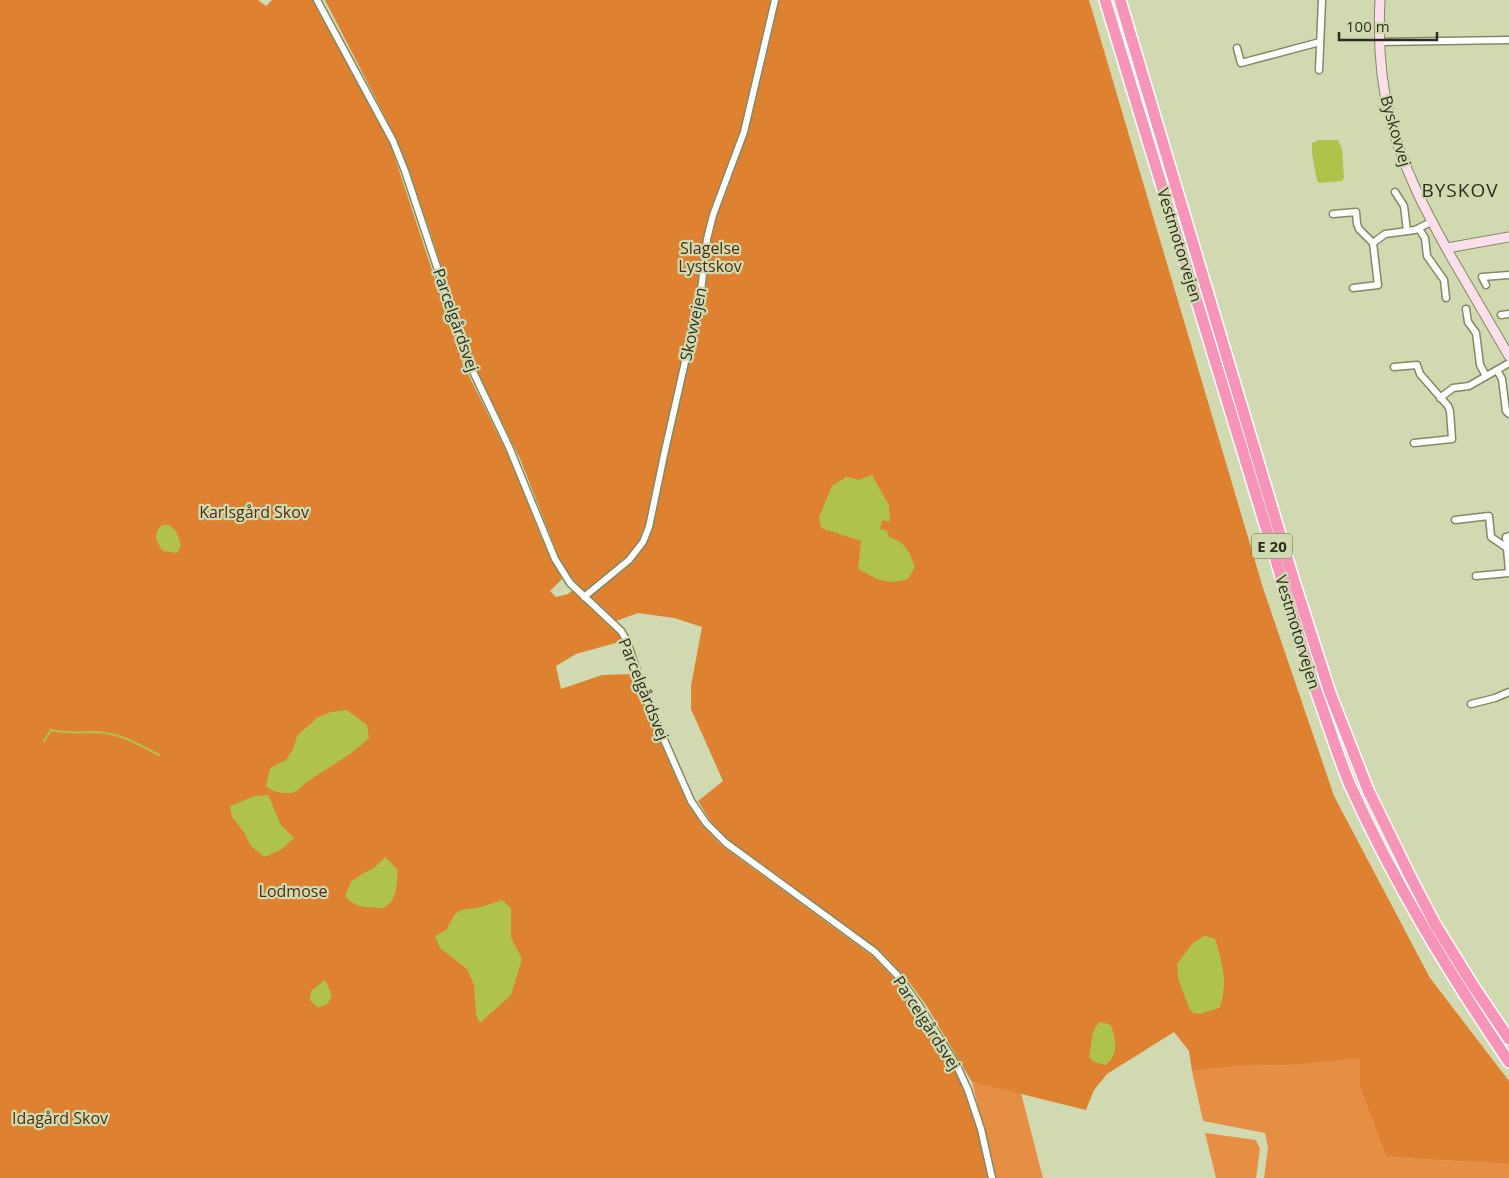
<svg xmlns="http://www.w3.org/2000/svg" width="1509" height="1178" viewBox="0 0 1509 1178" font-family="'Open Sans',sans-serif">
  <style>
    .green { fill: #e78e45 }
    .forest { fill: #de8231; fill-rule: evenodd }
    .water { fill: #afc24a }
    .lines { fill: none; stroke-linecap: round; stroke-linejoin: round }
    .stream { stroke: #afc24a; stroke-width: 2 }
    .street-casing { stroke: #828a63; stroke-width: 9 }
    .secondary-casing { stroke: #828a63; stroke-width: 11 }
    .highway-casing { stroke: #fff; stroke-width: 14 }
    .street { stroke: #fff; stroke-width: 6 }
    .secondary { stroke: #fcdfea; stroke-width: 9 }
    .highway { stroke: #f695b8; stroke-width: 11 }
    .labels { text-anchor: middle; dominant-baseline: central; stroke-width: 4.5; stroke-linejoin: round; paint-order: stroke }
    .shield { fill: #d0d9b0; stroke: #5d624a; stroke-width: 1 }
    .shield-label { font-size: 15px; font-weight: bold; fill: #2c2f1f }
    .street-label { font-size: 16px; fill: #2c2f1f; stroke: #d0d9b0 }
    .park-label { font-size: 16px; fill: #522d0d; stroke: #d0d9b0 }
    .quarter-label { font-size: 19px; letter-spacing: 1px; fill: #2c2f1f; stroke: #d0d9b0 }
  </style>
  <rect width="100%" height="100%" fill="#d0d9b0"/>
  <!-- green -->
  <g class="green">
    <path d="M 1360,1057 L 1360,1088 L 1386,1157 L 1509,1164 L 1509,1178 L 1264,1178 L 1268,1148 L 1265,1133 L 1203,1121 L 1192,1071 L 1243,1066 L 1292,1065 Z"/>
    <path d="M 972,1082 L 1021,1093 L 1043,1178 L 995,1178 Z"/>
    <path d="M 1205,1133 L 1256,1140 L 1260,1149 L 1256,1178 L 1216,1178 Z"/>
  </g>
  <!-- forest -->
  <g class="forest">
    <path d="M 0,0 L 258,0 L 266,6 L 272,0 L 315,0 L 350,70 L 390,143 L 463,364 L 512,463 L 541,537 L 562,579 L 550,591 L 556,597 L 568,594 L 573,590 L 612,625 L 623,641 L 576,654 L 556,666 L 561,689 L 602,675 L 633,674 L 672,769 L 688,803 L 702,825 L 721,845 L 875,958 L 903,988 L 956,1069 L 975,1118 L 989,1178 L 0,1178 Z"/>
    <path d="M 325,0 L 1089,0 L 1263,588 L 1334,796 L 1430,978 L 1509,1081 L 1509,1164 L 1386,1157 L 1360,1088 L 1360,1058 L 1292,1065 L 1243,1066 L 1192,1071 L 1189,1051 L 1174,1032 L 1107,1074 L 1094,1090 L 1086,1110 L 972,1082 L 926,1005 L 906,978 L 879,950 L 728,841 L 709,819 L 698,801 L 723,781 L 691,709 L 691,686 L 702,627 L 674,618 L 638,613 L 616,621 L 578,586 L 561,563 L 521,461 L 478,373 L 467,346 L 431,234 L 396,138 ZM 846,477 L 858,480 L 890,521 L 883,520 L 881,522 L 879,531 L 889,538 L 899,541 L 819,517 ZM 1204,936 L 1215,939 C 1222,964 1228,983 1219,1008 Z"/>
  </g>
  <!-- water -->
  <g class="water">
    <path d="M 1319,140 L 1338,140 L 1342,149 L 1344,178 L 1342,181 L 1319,183 L 1317,181 L 1312,153 L 1312,143 Z"/>
    <path d="M 872,475 L 889,505 L 890,521 L 884,520 L 881,522 L 880,530 L 883,529 L 887,531 L 889,537 C 907,544 909,551 915,567 L 908,579 C 886,586 877,579 858,569 L 861,541 L 821,528 L 819,517 L 832,486 L 846,477 L 858,480 Z"/>
    <path d="M 162,525 L 170,525 L 177,533 L 181,546 L 177,553 L 163,551 C 156,540 152,536 162,525 Z"/>
    <path d="M 347,710 L 367,725 L 369,738 C 351,756 328,767 307,782 C 303,784 299,790 295,792 C 287,795 271,792 266,786 L 270,768 L 286,760 L 293,749 L 297,736 L 318,717 L 331,712 Z"/>
    <path d="M 268,795 L 281,825 L 294,838 L 282,849 L 264,857 L 251,846 L 244,832 L 232,817 L 230,806 L 255,796 Z"/>
    <path d="M 385,857 L 397,869 C 398,881 397,904 382,908 C 379,909 374,907 370,907 C 359,907 353,905 345,896 L 351,882 L 362,874 L 374,868 Z"/>
    <path d="M 502,900 L 511,908 L 511,937 L 522,959 L 511,995 L 480,1023 L 476,1015 L 474,985 L 467,969 L 440,948 L 435,936 L 446,930 L 455,914 L 461,910 L 481,907 Z"/>
    <path d="M 1204,936 L 1215,939 C 1222,963 1228,984 1219,1008 L 1200,1014 L 1193,1013 L 1189,1008 L 1178,978 L 1177,964 L 1192,944 Z"/>
    <path d="M 325,980 L 332,995 L 328,1004 L 318,1008 L 310,1000 L 311,991 Z"/>
    <path d="M 1101,1022 L 1111,1025 C 1116,1041 1119,1053 1106,1065 L 1094,1062 L 1089,1057 L 1093,1032 L 1098,1023 Z"/>
  </g>
  <g class="lines">
    <!-- stream -->
    <path class="stream" d="M 44,741 L 51,730 C 67,734 81,732 97,732 C 122,734 138,744 159,755"/>
    <defs>
      <g id="street">
        <path d="M 317,0 L 393,141 L 405,171 L 469,363 L 509,447 L 555,559 L 570,583 L 621,631 L 627,641 L 646,699 L 691,801 L 706,823 L 726,843 L 875,952 L 898,976 L 918,1004 L 957,1066 L 968,1090 L 981,1129 L 992,1178"/>
        <path d="M 1379,42 L 1509,40"/>
        <path d="M 1237,48 L 1241,63 L 1320,42"/>
        <path d="M 1319,70 L 1322,0"/>
        <path d="M 1395,192 L 1404,206 L 1407,231"/>
        <path d="M 1333,214 L 1356,212 L 1357,224 L 1359,229 L 1373,243 L 1378,285 L 1353,288"/>
        <path d="M 1419,229 L 1425,238 L 1427,256 L 1444,280 L 1446,298"/>
        <path d="M 1373,243 L 1385,234 L 1415,230 L 1431,222"/>
        <path d="M 1486,285 L 1482,277 L 1509,275"/>
        <path d="M 1466,309 L 1468,322 L 1476,333 L 1480,365 L 1486,376"/>
        <path d="M 1501,315 L 1509,314"/>
        <path d="M 1394,367 L 1417,365 L 1420,374 L 1448,406 L 1450,411 L 1452,439 L 1414,443"/>
        <path d="M 1497,370 L 1502,379 L 1506,411 L 1509,414"/>
        <path d="M 1440,398 L 1453,388 L 1469,386 L 1509,363"/>
        <path d="M 1455,520 L 1489,516 L 1491,537 L 1507,548"/>
        <path d="M 1509,536 L 1506,537 L 1509,571"/>
        <path d="M 1476,576 L 1509,573"/>
        <path d="M 584,597 L 629,560 L 643,542 L 649,527 L 664,455 L 701,291 L 707,239 L 713,215 L 744,132 L 775,0"/>
        <path d="M 1471,704 L 1495,698 L 1509,692"/>
      </g>
      <g id="secondary">
        <path d="M 1380,0 C 1378,39 1380,79 1390,118 C 1403,169 1427,214 1453,260 C 1472,292 1490,324 1509,356"/>
        <path d="M 1447,248 L 1509,237"/>
      </g>
      <g id="highway">
        <path d="M 1105,0 L 1315,688 C 1327,720 1337,754 1350,785 C 1394,883 1449,973 1509,1062"/>
        <path d="M 1120,0 L 1293,578 L 1330,693 L 1368,790 L 1411,878 L 1435,924 L 1472,984 L 1509,1039"/>
      </g>
    </defs>
    <!-- street casing -->
    <use href="#street" class="street-casing"/>
    <!-- secondary casing -->
    <use href="#secondary" class="secondary-casing"/>
    <!-- highway casing -->
    <use href="#highway" class="highway-casing"/>
    <!-- street -->
    <use href="#street" class="street"/>
    <!-- secondary -->
    <use href="#secondary" class="secondary"/>
    <!-- highway -->
    <use href="#highway" class="highway"/>
  </g>
  <g class="labels">
    <!-- shield labels -->
    <rect class="shield" x="1252" y="533.5" width="40" height="25" rx="4"/>
    <g class="shield-label">
      <text x="1272" y="546">E 20</text>
    </g>
    <!-- street labels -->
    <g class="street-label">
      <text transform="translate(1396 131) rotate(74)">Byskovvej</text>
      <text transform="translate(1180 245) rotate(73)">Vestmotorvejen</text>
      <text transform="translate(456 320) rotate(71)">Parcelgårdsvej</text>
      <text transform="translate(693 324) rotate(-78)">Skovvejen</text>
      <text transform="translate(1298 632) rotate(73)">Vestmotorvejen</text>
      <text transform="translate(644 689) rotate(68)">Parcelgårdsvej</text>
      <text transform="translate(927 1023) rotate(57)">Parcelgårdsvej</text>
    </g>
    <!-- park labels -->
    <g class="park-label">
      <text x="710" y="248">Slagelse<tspan x="710" dy="18">Lystskov</tspan></text>
      <text x="254" y="512">Karlsgård Skov</text>
      <text x="293" y="891">Lodmose</text>
      <text x="60" y="1118">Idagård Skov</text>
    </g>
    <!-- quarter labels -->
    <g class="quarter-label">
      <text x="1460" y="190">BYSKOV</text>
    </g>
  </g>
  <!-- scale -->
  <path d="M1339 32v8h98v-8" fill="none" stroke="#2c2f1f" stroke-width="2.5"/>
  <text x="1346" y="32" font-size="15" fill="#2c2f1f" stroke="#d0d9b0" stroke-width="4" paint-order="stroke">100 m</text>
</svg>
